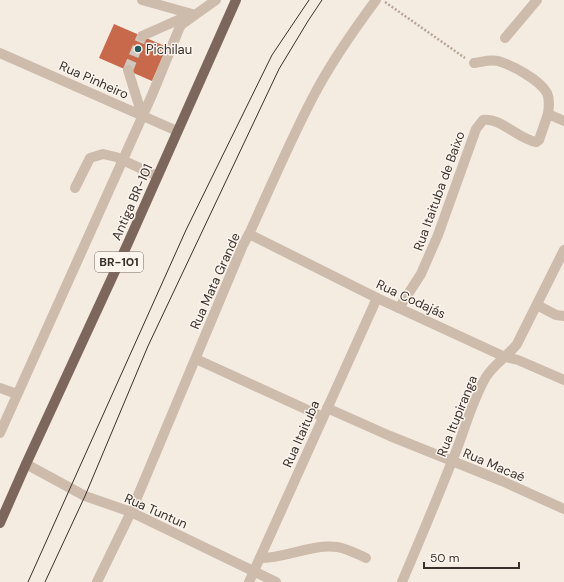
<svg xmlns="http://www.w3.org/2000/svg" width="564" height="582" viewBox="0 0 564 582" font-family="'DM Sans',sans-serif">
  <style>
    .building { fill: #c8694b }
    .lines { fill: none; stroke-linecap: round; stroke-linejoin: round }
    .minor-tunnel { stroke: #cfc6bd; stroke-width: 10; stroke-dasharray: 10 5; stroke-linecap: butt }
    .path { stroke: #b9a596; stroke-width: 2.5; stroke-dasharray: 2 2; stroke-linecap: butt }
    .minor { stroke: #cdbbac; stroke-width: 10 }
    .major { stroke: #7d675c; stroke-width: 10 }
    .tram { stroke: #3b302b; stroke-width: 1 }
    .poi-dot { fill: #1f5a5e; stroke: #fbf5ee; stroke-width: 1.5 }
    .labels { text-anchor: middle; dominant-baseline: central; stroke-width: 3; stroke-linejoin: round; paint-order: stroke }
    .shield { fill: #fbf5ee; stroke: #756b66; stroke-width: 1 }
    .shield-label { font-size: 12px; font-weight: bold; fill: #3b302b }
    .poi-label { font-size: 13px; fill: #3b302b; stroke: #fbf5ee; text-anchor: start }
    .street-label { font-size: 13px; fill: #3b302b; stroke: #fbf5ee }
  </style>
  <rect width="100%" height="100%" fill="#f4ebe1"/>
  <!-- building -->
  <path class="building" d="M 114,24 L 167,47 L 152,81 L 99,58 Z"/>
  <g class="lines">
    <!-- minor-tunnel -->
    <path class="minor-tunnel" d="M 128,70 L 142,36"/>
    <!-- path -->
    <path class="path" d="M 385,2 L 465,58"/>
    <!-- minor -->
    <g class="minor">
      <path d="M 142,0 L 192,14"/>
      <path d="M 142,36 L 187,16"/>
      <path d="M 505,38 L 537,0"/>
      <path d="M 0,53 L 177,131"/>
      <path d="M 474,63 C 482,62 490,59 498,61 C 512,65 540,80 547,93 C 550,100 549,107 548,114 L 564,121"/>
      <path d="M 128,70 L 142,115"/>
      <path d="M 75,188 L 90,158 L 103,154 L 116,157 L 157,176"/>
      <path d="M 249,234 L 377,298 L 505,357 L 518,360 L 564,380"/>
      <path d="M 537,305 L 556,315 L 564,316"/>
      <path d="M 399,308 L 421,274 L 438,235 L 476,129 L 483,120 C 500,117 518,139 536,142 L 539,140 L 548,114"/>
      <path d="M 196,359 L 323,417"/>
      <path d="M 0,388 L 17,394"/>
      <path d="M 327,408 L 390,436 L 502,481 L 564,509"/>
      <path d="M 0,433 L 152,95 L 179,29 L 181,25 L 216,0"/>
      <path d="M 26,464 L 85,496 L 131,512 L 276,582"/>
      <path d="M 260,558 C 286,558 311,544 337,547 C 346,548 357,554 366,558"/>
      <path d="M 97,582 L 131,512 L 243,245 L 249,234 C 270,188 290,141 313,97 C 331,62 353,31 376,0"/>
      <path d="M 249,582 L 377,298"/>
      <path d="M 402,582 C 419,542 436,502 452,461 C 463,436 472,400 486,377 C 494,364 508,356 517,344 L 564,250"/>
    </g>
    <!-- major -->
    <path class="major" d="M 0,523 L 26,464 L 128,243 L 236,0"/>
    <!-- tram -->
    <g class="tram">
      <path d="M 28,582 L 186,230 L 272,55 L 309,0"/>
      <path d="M 45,582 L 85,496 L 148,346 L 279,69 L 308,21 L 322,0"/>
    </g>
  </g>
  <!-- markers -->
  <circle class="poi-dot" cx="138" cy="49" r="4"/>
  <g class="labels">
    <!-- shield labels -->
    <rect class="shield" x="95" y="252" width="48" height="20" rx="3"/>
    <g class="shield-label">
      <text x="119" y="262">BR-101</text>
    </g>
    <!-- poi labels -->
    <g class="poi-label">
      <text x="146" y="49">Pichilau</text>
    </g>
    <!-- street labels -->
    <g class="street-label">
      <text transform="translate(94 80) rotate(24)">Rua Pinheiro</text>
      <text transform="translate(439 191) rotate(-70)">Rua Itaituba de Baixo</text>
      <text transform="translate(132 202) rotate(-66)">Antiga BR-101</text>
      <text transform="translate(215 281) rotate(-66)">Rua Mata Grande</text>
      <text transform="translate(411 299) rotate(25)">Rua Codajás</text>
      <text transform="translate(457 416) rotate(-68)">Rua Itupiranga</text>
      <text transform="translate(301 434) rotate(-66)">Rua Itaituba</text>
      <text transform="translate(494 465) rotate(23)">Rua Macaé</text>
      <text transform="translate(156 511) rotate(24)">Rua Tuntun</text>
    </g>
  </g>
  <!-- scale -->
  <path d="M424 562v6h95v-6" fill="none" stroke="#3b302b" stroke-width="2"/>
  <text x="430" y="562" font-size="12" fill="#3b302b" stroke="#fbf5ee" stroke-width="3" paint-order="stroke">50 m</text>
</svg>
